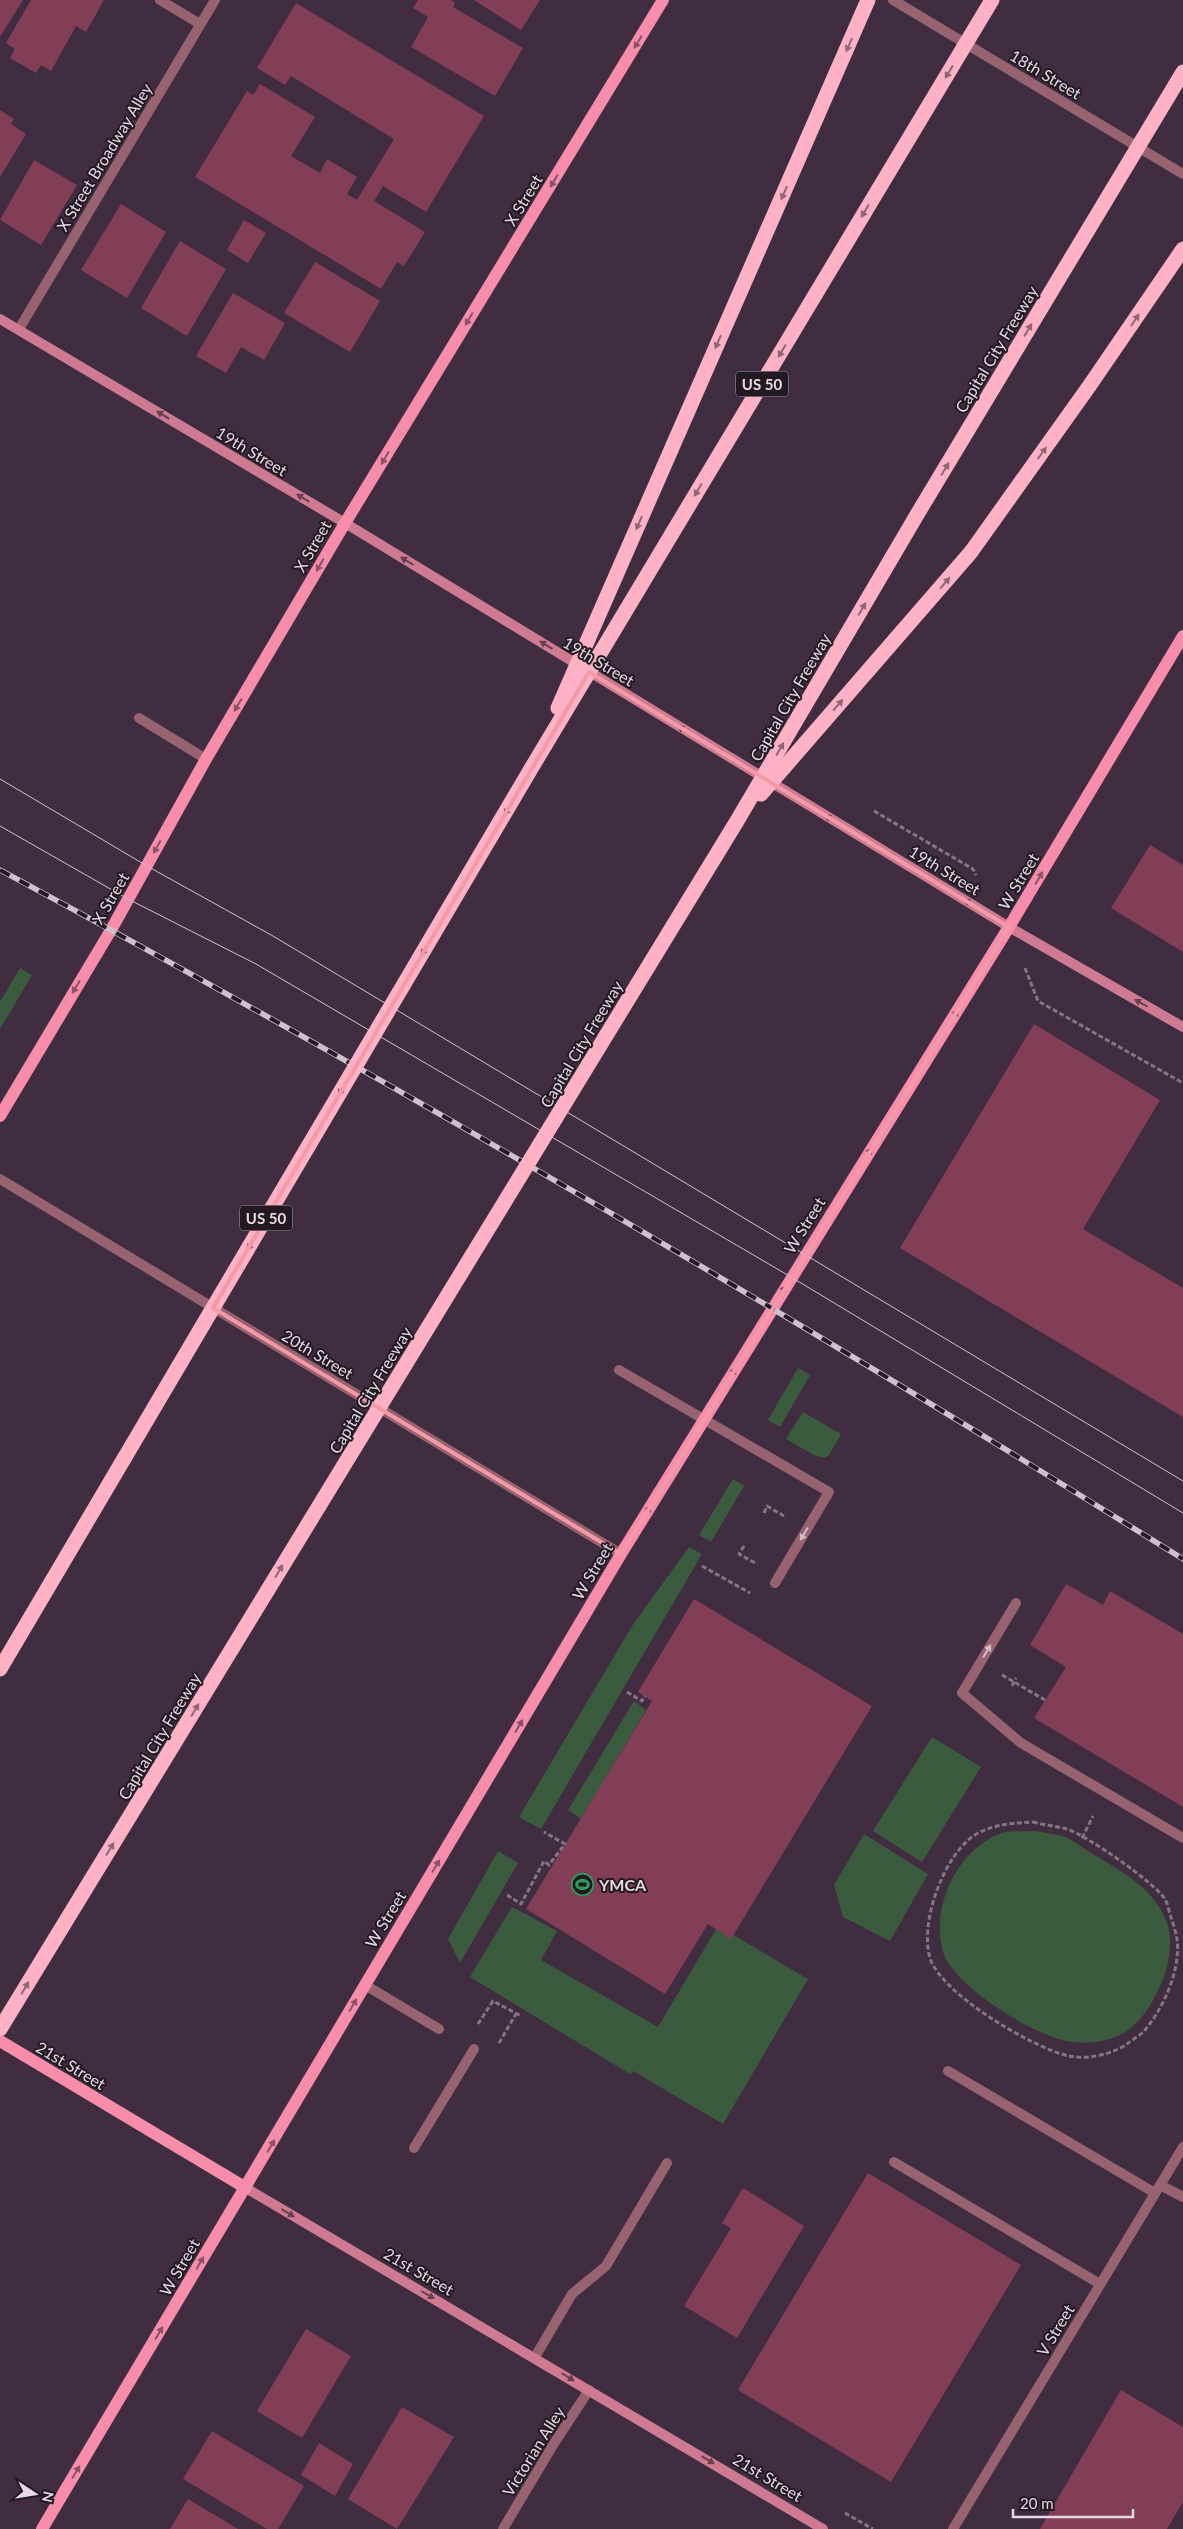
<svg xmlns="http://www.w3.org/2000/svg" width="1183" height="2529" viewBox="0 0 1183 2529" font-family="Lato,sans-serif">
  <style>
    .green { fill: #3b5b3e }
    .building { fill: #823e57 }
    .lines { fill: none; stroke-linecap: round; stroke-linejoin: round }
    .path { stroke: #857484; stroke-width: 3; stroke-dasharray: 5 2.5; stroke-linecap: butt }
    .lane { stroke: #976371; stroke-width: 10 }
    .street { stroke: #976371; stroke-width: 10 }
    .secondary { stroke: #cd7a92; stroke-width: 10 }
    .primary { stroke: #f78cab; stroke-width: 12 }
    .tram { stroke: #cec0cd; stroke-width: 1 }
    .rail-casing { stroke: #cec0cd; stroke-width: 5.5 }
    .rail { stroke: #221922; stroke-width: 4; stroke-dasharray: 11; stroke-linecap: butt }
    .highway-bridge { stroke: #ffb1c5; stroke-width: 15 }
    .oneway { fill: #8c5266 }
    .oneway2 { fill: #906574 }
    .oneway3 { fill: #66404f }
    .oneway4 { fill: #d2bcc8 }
    .marked { fill: none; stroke: #f49aa7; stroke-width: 4; stroke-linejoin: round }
    .labels { text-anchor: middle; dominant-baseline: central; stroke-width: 4; stroke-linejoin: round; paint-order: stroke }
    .shield { fill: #221922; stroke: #ab9faa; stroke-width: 1 }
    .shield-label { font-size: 15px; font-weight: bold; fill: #e6d9e5 }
    .street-label { font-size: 16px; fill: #e6d9e5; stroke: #221922 }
    .poi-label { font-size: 16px; font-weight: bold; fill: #e6d9e5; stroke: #221922; text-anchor: start }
  </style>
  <rect width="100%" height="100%" fill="#412d40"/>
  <!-- green -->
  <g class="green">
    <path d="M 20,968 L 32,975 L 0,1029 L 0,1002 Z"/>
    <path d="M 798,1368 L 810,1375 L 780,1427 L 768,1420 Z"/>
    <path d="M 803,1412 L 841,1434 L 829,1455 L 825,1458 L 814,1455 L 786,1439 Z"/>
    <path d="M 733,1479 L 744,1486 L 711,1542 L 699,1535 Z"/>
    <path d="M 689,1547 L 702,1554 L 541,1829 L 519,1817 L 632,1626 Z"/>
    <path d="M 634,1701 L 646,1710 L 581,1819 L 568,1810 Z"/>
    <path d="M 932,1737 L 981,1767 L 922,1862 L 873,1831 Z"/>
    <path d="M 1035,1831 C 1045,1833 1056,1834 1065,1837 C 1074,1841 1083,1848 1091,1853 C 1120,1870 1156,1890 1167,1923 C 1174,1943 1168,1968 1160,1986 C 1152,2004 1143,2019 1127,2031 C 1112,2041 1091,2044 1073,2042 C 1038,2039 953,1986 943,1952 C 930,1907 957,1849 1002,1833 C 1011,1830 1025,1832 1035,1831 Z"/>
    <path d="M 864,1834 L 928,1874 L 890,1941 L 843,1917 L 834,1885 Z"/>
    <path d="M 498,1851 L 518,1863 L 460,1963 L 448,1939 Z"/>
    <path d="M 512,1907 L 557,1931 L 541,1960 L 658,2027 L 718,1926 L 808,1979 L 723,2124 L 633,2071 L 630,2074 L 470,1977 Z"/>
  </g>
  <!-- building -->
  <g class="building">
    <path d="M 0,0 L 23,0 L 0,37 Z"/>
    <path d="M 31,0 L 104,0 L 86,32 L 76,26 L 51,71 L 41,65 L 36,73 L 10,58 L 15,49 L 6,43 Z"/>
    <path d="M 418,0 L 451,0 L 455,3 L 453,7 L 523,48 L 495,96 L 411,47 L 428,17 L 413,8 Z"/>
    <path d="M 474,0 L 540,0 L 521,30 Z"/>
    <path d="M 296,3 L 484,116 L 426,212 L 383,186 L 374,201 L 425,232 L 404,266 L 397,262 L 381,289 L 195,177 L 247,91 L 253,95 L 260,84 L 315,117 L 291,156 L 320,173 L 327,159 L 357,177 L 347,194 L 357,200 L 394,139 L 291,76 L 285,85 L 257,68 Z"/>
    <path d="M 0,110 L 14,119 L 11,124 L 26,134 L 0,177 Z"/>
    <path d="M 34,160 L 77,185 L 41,245 L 0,220 Z"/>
    <path d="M 121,204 L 166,232 L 127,298 L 81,270 Z"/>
    <path d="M 244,220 L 266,233 L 248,263 L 227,250 Z"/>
    <path d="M 180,241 L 226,269 L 187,336 L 141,308 Z"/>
    <path d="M 315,262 L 380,301 L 350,352 L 284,313 Z"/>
    <path d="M 233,293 L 285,323 L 264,360 L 241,347 L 226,373 L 196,356 Z"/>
    <path d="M 1150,845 L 1183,865 L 1183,952 L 1111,908 Z"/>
    <path d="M 1034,1024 L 1160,1100 L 1083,1229 L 1183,1288 L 1183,1417 L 900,1248 Z"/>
    <path d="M 1066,1584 L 1103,1605 L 1110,1591 L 1183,1634 L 1183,1807 L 1034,1718 L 1066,1667 L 1030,1645 Z"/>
    <path d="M 694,1599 L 872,1706 L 731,1939 L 708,1924 L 665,1994 L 526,1909 L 652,1701 L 638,1692 Z"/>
    <path d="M 868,2173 L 1021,2265 L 891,2482 L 738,2390 Z"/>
    <path d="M 743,2188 L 804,2226 L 737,2338 L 684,2306 L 731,2228 L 722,2223 Z"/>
    <path d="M 306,2329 L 351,2356 L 302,2438 L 257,2411 Z"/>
    <path d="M 1121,2390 L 1183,2427 L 1183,2502 L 1167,2529 L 1040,2529 Z"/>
    <path d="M 402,2407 L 454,2437 L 397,2529 L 348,2499 Z"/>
    <path d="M 212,2431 L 304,2486 L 278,2529 L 267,2529 L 183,2479 Z"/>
    <path d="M 319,2443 L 353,2464 L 335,2496 L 301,2475 Z"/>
    <path d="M 188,2499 L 238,2529 L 170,2529 Z"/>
  </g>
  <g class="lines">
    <!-- path -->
    <g class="path">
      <path d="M 874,811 L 973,869 L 976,875"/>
      <path d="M 1025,968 L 1038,1001 L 1183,1083"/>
      <path d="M 764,1513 L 767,1506 L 784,1516"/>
      <path d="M 744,1546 L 739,1554 L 757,1564"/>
      <path d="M 702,1566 L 750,1593"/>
      <path d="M 1002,1675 L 1045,1700"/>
      <path d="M 1012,1686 L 1016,1678"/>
      <path d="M 627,1692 L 642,1701 L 645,1696"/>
      <path d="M 1033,1822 C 1044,1825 1056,1826 1067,1829 C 1086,1835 1154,1882 1165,1899 C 1168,1904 1169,1912 1171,1917 C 1173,1924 1176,1932 1177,1939 C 1181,1969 1164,2007 1145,2030 C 1141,2035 1133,2039 1127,2044 C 1113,2054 1087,2060 1069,2056 C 1033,2048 941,1994 930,1958 C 919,1922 945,1851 978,1833 C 996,1824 1014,1823 1033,1822 Z"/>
      <path d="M 1082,1838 L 1093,1816"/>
      <path d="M 507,1895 L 521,1904 L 544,1861 L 549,1865 L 565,1844 L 544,1832"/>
      <path d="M 478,2024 L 493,2001 L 521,2016"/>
      <path d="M 499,2043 L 516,2014"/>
      <path d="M 845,2513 L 873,2529"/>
    </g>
    <!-- lane -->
    <g class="lane">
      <path d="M 160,0 L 200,24"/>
      <path d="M 19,329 L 215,0"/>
      <path d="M 139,718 L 206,759"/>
      <path d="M 619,1370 L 829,1492 L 775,1583"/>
      <path d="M 1016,1603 L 962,1693 L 1021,1743 L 1183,1838"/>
      <path d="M 365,1985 L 439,2029"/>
      <path d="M 948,2071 L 1155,2193"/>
      <path d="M 414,2148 L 474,2049"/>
      <path d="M 894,2162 L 1100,2284"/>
      <path d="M 1160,2185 L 1183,2197"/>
      <path d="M 535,2357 L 572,2294 L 606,2266 L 667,2163"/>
      <path d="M 503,2529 L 553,2445 L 589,2390"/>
    </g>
    <!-- street -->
    <g class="street">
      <path d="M 893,0 L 1183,174"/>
      <path d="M 0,1179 L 621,1554"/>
      <path d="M 953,2529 L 1183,2147"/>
    </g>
    <!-- secondary -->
    <g class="secondary">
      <path d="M 0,319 L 345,523 L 1009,927 L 1183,1027"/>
      <path d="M 246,2188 L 823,2529"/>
    </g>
    <!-- primary -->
    <g class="primary">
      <path d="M 0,1116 L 111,930 L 206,759 L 345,523 L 663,0"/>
      <path d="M 0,2041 L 246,2188"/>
      <path d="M 42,2529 L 621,1554 L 1009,927 L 1183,636"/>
    </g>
    <!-- tram -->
    <g class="tram">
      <path d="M 0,779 L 147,866 L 273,936 L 1183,1481"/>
      <path d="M 0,826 L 128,899 L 256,964 L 791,1277 L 1183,1513"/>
    </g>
    <defs>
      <path id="rail" d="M 0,870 C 402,1086 796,1318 1183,1559"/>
    </defs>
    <!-- rail casing -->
    <use href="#rail" class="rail-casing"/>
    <!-- rail -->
    <use href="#rail" class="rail"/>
    <!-- highway-bridge -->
    <g class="highway-bridge">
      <path d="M 558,708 L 868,0"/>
      <path d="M 761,794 L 971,552 L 1090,385 L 1183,249"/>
      <path d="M 0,1669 L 532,767 L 992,0"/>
      <path d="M 0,2029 L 737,821 L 918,513 L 1183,72"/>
    </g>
  </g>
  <!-- one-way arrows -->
  <defs><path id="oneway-solid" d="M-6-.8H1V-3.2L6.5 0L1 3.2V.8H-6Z" transform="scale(1.25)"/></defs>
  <g class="oneway">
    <use href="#oneway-solid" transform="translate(638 42) rotate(121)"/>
    <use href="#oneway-solid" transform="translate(554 181) rotate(121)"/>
    <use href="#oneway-solid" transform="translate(469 319) rotate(121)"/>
    <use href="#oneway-solid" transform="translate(385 458) rotate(121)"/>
    <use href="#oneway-solid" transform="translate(320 565) rotate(120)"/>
    <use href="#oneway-solid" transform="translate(238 705) rotate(121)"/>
    <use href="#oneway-solid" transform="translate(157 847) rotate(119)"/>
    <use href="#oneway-solid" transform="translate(1039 878) rotate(-59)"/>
    <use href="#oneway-solid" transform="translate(76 987) rotate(121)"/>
    <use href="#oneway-solid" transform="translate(954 1016) rotate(-58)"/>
    <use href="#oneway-solid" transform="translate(868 1154) rotate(-58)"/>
    <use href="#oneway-solid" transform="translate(782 1292) rotate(-59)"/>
    <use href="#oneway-solid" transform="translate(732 1374) rotate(-58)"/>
    <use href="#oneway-solid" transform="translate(647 1512) rotate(-58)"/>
    <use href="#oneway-solid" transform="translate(519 1726) rotate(-59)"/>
    <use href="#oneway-solid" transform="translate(436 1866) rotate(-59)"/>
    <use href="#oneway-solid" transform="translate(353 2005) rotate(-60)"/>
    <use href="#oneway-solid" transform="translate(271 2146) rotate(-59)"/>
    <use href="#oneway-solid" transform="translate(200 2263) rotate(-60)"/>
    <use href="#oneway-solid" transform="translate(159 2333) rotate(-59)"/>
    <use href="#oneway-solid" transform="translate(76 2472) rotate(-59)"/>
  </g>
  <g class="oneway2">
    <use href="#oneway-solid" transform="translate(849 45) rotate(114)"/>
    <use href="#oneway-solid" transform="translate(949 72) rotate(121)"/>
    <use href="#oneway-solid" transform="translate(784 193) rotate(114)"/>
    <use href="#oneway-solid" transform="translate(865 211) rotate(121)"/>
    <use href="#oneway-solid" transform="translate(1135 320) rotate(-56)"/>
    <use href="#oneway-solid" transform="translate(1028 330) rotate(-59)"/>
    <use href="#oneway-solid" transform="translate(718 342) rotate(114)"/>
    <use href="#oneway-solid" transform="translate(782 351) rotate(121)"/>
    <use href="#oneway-solid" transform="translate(1042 453) rotate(-54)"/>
    <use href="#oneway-solid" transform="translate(945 469) rotate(-59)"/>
    <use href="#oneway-solid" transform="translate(698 490) rotate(121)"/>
    <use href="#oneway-solid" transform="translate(639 523) rotate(114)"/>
    <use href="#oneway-solid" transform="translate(945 583) rotate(-49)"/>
    <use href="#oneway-solid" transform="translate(862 609) rotate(-60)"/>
    <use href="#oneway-solid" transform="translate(838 705) rotate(-49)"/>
    <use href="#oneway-solid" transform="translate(780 749) rotate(-60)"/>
    <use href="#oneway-solid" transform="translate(508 809) rotate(121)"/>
    <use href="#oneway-solid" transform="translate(425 949) rotate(121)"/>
    <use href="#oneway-solid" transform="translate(342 1089) rotate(121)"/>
    <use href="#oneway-solid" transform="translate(251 1244) rotate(121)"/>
    <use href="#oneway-solid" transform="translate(279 1571) rotate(-59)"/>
    <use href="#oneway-solid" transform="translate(195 1710) rotate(-59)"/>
    <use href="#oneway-solid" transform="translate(110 1849) rotate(-59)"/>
    <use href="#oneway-solid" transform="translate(25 1988) rotate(-59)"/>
  </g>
  <g class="oneway3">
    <use href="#oneway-solid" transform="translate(163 415) rotate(-149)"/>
    <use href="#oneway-solid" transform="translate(303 498) rotate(-149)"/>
    <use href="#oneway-solid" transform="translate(407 561) rotate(-149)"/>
    <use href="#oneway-solid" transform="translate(546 645) rotate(-149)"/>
    <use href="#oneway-solid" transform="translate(684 730) rotate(-149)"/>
    <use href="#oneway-solid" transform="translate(831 819) rotate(-149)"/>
    <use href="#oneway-solid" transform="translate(970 903) rotate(-149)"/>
    <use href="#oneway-solid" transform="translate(1141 1003) rotate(-150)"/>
    <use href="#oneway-solid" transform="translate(288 2213) rotate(31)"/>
    <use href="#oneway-solid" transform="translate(428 2295) rotate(30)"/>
    <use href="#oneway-solid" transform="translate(568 2377) rotate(31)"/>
    <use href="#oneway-solid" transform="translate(708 2460) rotate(31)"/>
  </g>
  <g class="oneway4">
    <use href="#oneway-solid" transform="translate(804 1534) rotate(121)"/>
    <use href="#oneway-solid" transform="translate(987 1651) rotate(-59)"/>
  </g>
  <!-- marked area -->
  <path class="marked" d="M 589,672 L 1009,927 L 621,1554 L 213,1308 Z"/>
  <!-- icons -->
  <defs>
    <symbol id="stadium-ring" viewBox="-11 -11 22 22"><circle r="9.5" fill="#221922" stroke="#2e9e5b" stroke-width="1.5"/><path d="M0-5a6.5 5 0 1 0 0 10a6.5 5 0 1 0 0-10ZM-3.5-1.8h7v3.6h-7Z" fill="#2e9e5b"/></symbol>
  </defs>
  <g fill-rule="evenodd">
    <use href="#stadium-ring" x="570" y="1872" width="25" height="25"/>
  </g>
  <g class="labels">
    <!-- shield labels -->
    <g class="shield">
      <rect x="736" y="371.5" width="52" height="25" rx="4"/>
      <rect x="240" y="1205.5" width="52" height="25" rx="4"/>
    </g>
    <g class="shield-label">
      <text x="762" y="384">US 50</text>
      <text x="266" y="1218">US 50</text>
    </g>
    <!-- street labels -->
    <g class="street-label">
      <text transform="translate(1046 74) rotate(31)">18th Street</text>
      <text transform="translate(104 157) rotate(-59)">X Street Broadway Alley</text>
      <text transform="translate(523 200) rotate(-59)">X Street</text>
      <text transform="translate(996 349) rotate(-59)">Capital City Freeway</text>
      <text transform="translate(252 451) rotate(31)">19th Street</text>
      <text transform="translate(312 546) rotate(-60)">X Street</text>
      <text transform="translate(599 661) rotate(31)">19th Street</text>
      <text transform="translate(790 697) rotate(-60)">Capital City Freeway</text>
      <text transform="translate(945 870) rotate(31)">19th Street</text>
      <text transform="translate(1018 881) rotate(-59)">W Street</text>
      <text transform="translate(110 898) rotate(-60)">X Street</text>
      <text transform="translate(581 1044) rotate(-59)">Capital City Freeway</text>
      <text transform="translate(804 1225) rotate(-58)">W Street</text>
      <text transform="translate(318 1354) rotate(31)">20th Street</text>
      <text transform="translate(370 1390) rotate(-59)">Capital City Freeway</text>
      <text transform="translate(592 1571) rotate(-59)">W Street</text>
      <text transform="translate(159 1736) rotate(-59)">Capital City Freeway</text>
      <text transform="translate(385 1919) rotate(-59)">W Street</text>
      <text transform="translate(71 2065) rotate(31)">21st Street</text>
      <text transform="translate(179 2267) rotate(-60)">W Street</text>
      <text transform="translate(419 2271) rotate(30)">21st Street</text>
      <text transform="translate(1055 2330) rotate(-59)">V Street</text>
      <text transform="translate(533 2451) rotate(-58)">Victorian Alley</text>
      <text transform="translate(768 2477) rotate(31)">21st Street</text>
    </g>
    <!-- poi labels -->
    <g class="poi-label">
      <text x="599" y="1884">YMCA</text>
    </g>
  </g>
  <!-- north arrow -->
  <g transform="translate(35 2494) rotate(102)" stroke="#221922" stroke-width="4" paint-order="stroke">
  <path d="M0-4L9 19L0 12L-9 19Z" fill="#e6d9e5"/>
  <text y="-8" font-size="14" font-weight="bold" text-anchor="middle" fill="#e6d9e5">N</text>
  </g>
  <!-- scale -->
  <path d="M1013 2509v8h120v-8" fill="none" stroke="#e6d9e5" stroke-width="2.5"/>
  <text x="1020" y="2509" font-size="15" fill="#e6d9e5" stroke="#221922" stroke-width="4" paint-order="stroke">20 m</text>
</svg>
